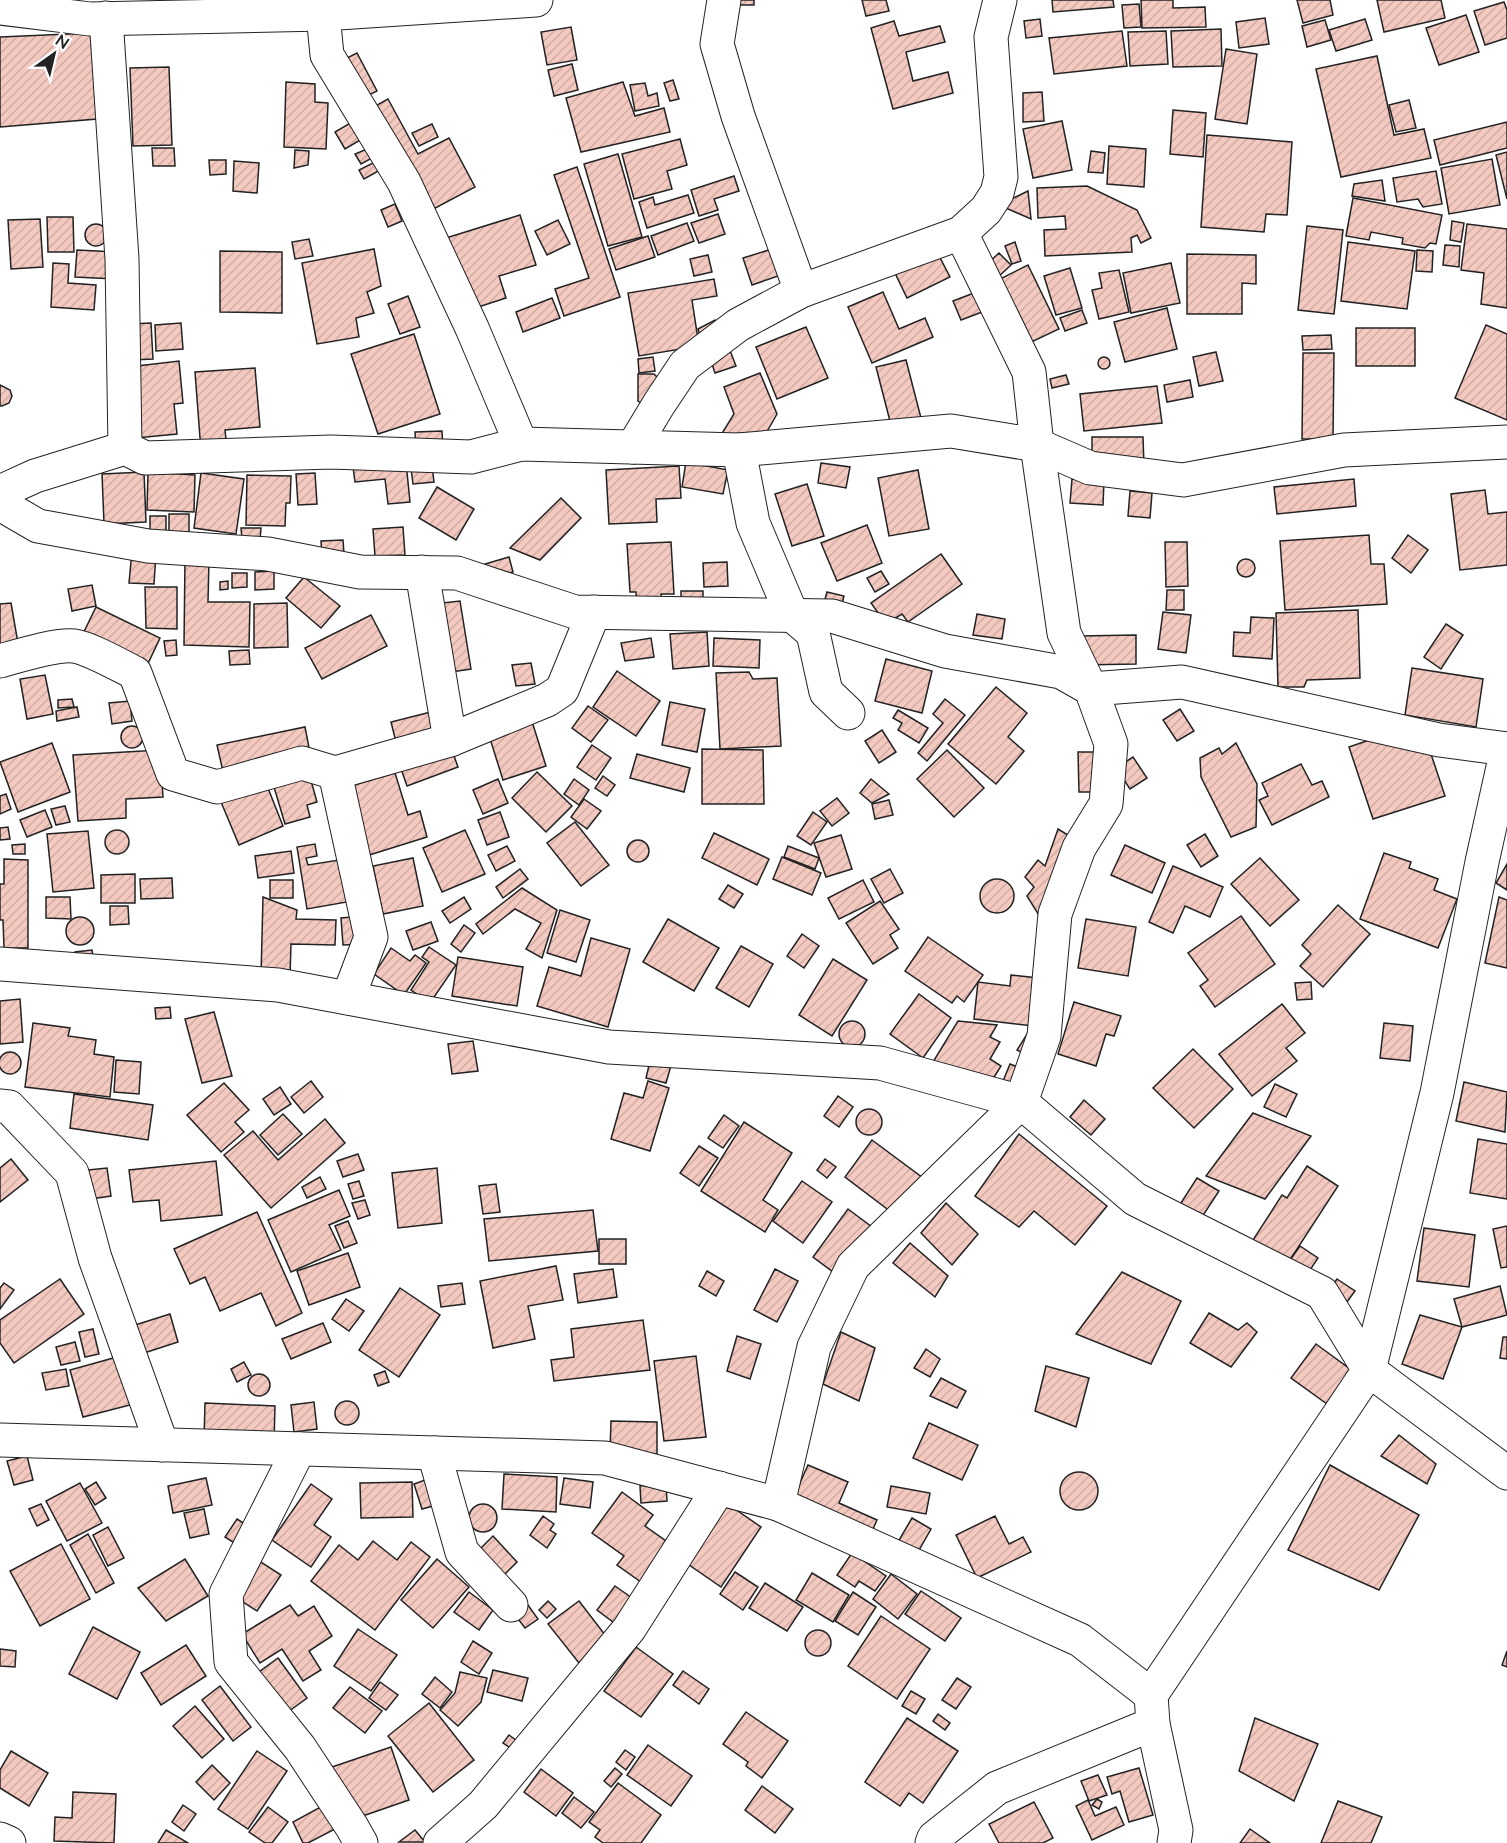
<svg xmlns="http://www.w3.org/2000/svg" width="1507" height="1843" viewBox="0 0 1507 1843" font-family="Lato,sans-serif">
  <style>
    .building { fill: url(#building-hatch); stroke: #222; stroke-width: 1.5 }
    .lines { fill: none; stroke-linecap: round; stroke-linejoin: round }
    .minor-casing { stroke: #222; stroke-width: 35 }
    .minor { stroke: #fff; stroke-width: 33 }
  </style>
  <defs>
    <pattern id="building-hatch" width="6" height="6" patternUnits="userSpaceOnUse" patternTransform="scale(1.5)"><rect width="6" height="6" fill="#f3c9c0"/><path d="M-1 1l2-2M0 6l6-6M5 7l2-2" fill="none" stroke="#d0aca5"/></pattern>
  </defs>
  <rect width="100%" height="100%" fill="#fff"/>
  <!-- building -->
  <g class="building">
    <rect x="734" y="0" width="20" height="5"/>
    <path d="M 862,0 L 886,0 L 889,11 L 866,16 Z"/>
    <path d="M 1052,0 L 1113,0 L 1114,7 L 1053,12 Z"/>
    <path d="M 1141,0 L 1173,0 L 1173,8 L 1205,7 L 1206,27 L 1142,28 Z"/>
    <path d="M 1297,0 L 1330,0 L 1333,15 L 1303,23 Z"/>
    <path d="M 1377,0 L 1441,0 L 1445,18 L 1384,32 Z"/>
    <path d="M 1504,2 L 1507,10 L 1507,38 L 1485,45 L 1474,11 Z"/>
    <path d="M 1139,4 L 1141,27 L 1124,28 L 1122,5 Z"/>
    <path d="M 1466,15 L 1479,52 L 1439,65 L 1426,28 Z"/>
    <path d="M 1265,18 L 1269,44 L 1239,48 L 1236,22 Z"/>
    <path d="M 1040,19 L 1042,36 L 1026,38 L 1024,21 Z"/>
    <path d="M 1365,19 L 1372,40 L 1336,51 L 1329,30 Z"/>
    <path d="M 1325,20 L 1331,40 L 1307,47 L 1302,26 Z"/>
    <path d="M 894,21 L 899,36 L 940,26 L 945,42 L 906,52 L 913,81 L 948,72 L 953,93 L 893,109 L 871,28 Z"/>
    <path d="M 571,27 L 577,60 L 547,65 L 541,32 Z"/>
    <path d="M 1221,29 L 1222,66 L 1173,67 L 1171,31 Z"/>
    <path d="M 1122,31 L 1127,66 L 1054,74 L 1049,38 Z"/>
    <path d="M 1166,31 L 1168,64 L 1130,66 L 1128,32 Z"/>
    <path d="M 91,33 L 97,119 L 0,127 L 0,37 Z"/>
    <path d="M 1226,49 L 1257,54 L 1247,124 L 1215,119 Z"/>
    <path d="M 357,53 L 377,91 L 359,100 L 339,62 Z"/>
    <path d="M 1377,56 L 1394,135 L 1424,129 L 1431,158 L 1341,177 L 1316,69 Z"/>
    <path d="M 572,64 L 578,90 L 554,96 L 548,70 Z"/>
    <path d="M 169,67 L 172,145 L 133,146 L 130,68 Z"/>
    <path d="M 673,80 L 679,99 L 670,101 L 664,83 Z"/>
    <path d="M 286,82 L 315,84 L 315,102 L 328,103 L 326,149 L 284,147 Z"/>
    <path d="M 623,82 L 635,116 L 664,108 L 670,132 L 581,152 L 566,98 Z"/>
    <path d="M 645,83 L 648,96 L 657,93 L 659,106 L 635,111 L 630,85 Z"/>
    <path d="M 1042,92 L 1044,121 L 1023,122 L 1023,93 Z"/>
    <path d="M 388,99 L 418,154 L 449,138 L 475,187 L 424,214 L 368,110 Z"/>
    <path d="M 1409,100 L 1416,128 L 1396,132 L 1389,105 Z"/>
    <path d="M 1173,110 L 1206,113 L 1203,157 L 1170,154 Z"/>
    <path d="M 1062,121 L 1072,170 L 1033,178 L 1023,129 Z"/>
    <path d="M 352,122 L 362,139 L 345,149 L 335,132 Z"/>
    <path d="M 1507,122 L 1507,148 L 1440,165 L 1434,140 Z"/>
    <path d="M 432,124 L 438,137 L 419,146 L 412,133 Z"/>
    <path d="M 1207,135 L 1292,142 L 1287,215 L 1266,214 L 1264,232 L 1201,227 Z"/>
    <path d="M 680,139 L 687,165 L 667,171 L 672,189 L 634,199 L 622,154 Z"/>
    <path d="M 1109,146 L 1146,149 L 1144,187 L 1107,184 Z"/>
    <path d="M 152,148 L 174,148 L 175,166 L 153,166 Z"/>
    <path d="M 367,149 L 372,158 L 361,164 L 355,154 Z"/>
    <path d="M 295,150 L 309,151 L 308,165 L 294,168 Z"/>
    <path d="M 1091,151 L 1105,153 L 1103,173 L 1088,172 Z"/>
    <path d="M 1507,152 L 1507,199 L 1496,155 Z"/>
    <path d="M 618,154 L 642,237 L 608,246 L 584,164 Z"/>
    <path d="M 1492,159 L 1500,205 L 1449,214 L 1441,168 Z"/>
    <path d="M 209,160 L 226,160 L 226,174 L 210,175 Z"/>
    <path d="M 234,161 L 259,163 L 257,193 L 233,191 Z"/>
    <path d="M 377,161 L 382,169 L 364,179 L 359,170 Z"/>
    <path d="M 577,167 L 620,297 L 564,316 L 555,289 L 589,278 L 554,175 Z"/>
    <path d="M 1436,171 L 1442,204 L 1423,207 L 1418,199 L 1397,202 L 1393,178 Z"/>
    <path d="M 734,176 L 739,191 L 714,199 L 718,210 L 699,216 L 691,190 Z"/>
    <path d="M 1382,180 L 1385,201 L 1352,196 L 1354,184 Z"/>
    <path d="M 1087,186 L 1137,210 L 1151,238 L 1141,243 L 1137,235 L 1131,238 L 1132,252 L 1045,256 L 1044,230 L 1066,229 L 1065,216 L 1038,218 L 1037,188 Z"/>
    <path d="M 1028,191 L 1031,219 L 999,205 Z"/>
    <path d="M 688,195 L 694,213 L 647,228 L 639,202 L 653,197 L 655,205 Z"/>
    <path d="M 1353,198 L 1442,215 L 1436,244 L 1430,243 L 1425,248 L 1402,244 L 1403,238 L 1371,232 L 1369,240 L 1346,236 Z"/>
    <path d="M 395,204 L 402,221 L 388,227 L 381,210 Z"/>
    <path d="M 718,214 L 725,234 L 699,243 L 691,223 Z"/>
    <path d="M 520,215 L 536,265 L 499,276 L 506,298 L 469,310 L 446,238 Z"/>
    <path d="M 47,217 L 73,217 L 74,252 L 48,252 Z"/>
    <path d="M 40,219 L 43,267 L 11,269 L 8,220 Z"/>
    <path d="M 558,220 L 570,244 L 547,255 L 535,231 Z"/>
    <path d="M 1452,221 L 1464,223 L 1461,242 L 1450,240 Z"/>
    <path d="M 687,223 L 694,241 L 658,255 L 651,236 Z"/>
    <path d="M 1467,224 L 1507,229 L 1507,308 L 1481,304 L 1484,273 L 1461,270 Z"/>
    <circle cx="96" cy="235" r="11"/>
    <path d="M 1307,226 L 1343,230 L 1334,314 L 1298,310 Z"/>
    <path d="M 648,236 L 655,257 L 616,270 L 609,249 Z"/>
    <path d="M 309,239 L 313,256 L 295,259 L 292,242 Z"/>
    <path d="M 1015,242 L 1021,261 L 1012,264 L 1005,246 Z"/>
    <path d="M 1348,242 L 1415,251 L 1407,309 L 1341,301 Z"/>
    <path d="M 1445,245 L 1460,246 L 1459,267 L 1443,265 Z"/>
    <path d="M 374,249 L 381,286 L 367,292 L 374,313 L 356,318 L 359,337 L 317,344 L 302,263 Z"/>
    <path d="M 772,249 L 781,275 L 752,285 L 743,258 Z"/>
    <path d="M 77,250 L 116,252 L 115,279 L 75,277 Z"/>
    <path d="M 1417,250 L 1433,251 L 1432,272 L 1416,271 Z"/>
    <path d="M 220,251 L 282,252 L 282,313 L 220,312 Z"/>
    <path d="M 937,252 L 950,277 L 907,298 L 895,273 Z"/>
    <path d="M 999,253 L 1011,265 L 996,279 L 984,267 Z"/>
    <path d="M 1187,254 L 1256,255 L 1256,284 L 1242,283 L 1242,314 L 1187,314 Z"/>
    <path d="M 708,255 L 712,272 L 694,276 L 690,259 Z"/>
    <path d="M 53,263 L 69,264 L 68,283 L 96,285 L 94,310 L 51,307 Z"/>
    <path d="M 1171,263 L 1180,303 L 1131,313 L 1123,273 Z"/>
    <path d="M 1028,265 L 1059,329 L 1027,344 L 996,281 Z"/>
    <path d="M 1070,268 L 1082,308 L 1056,315 L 1044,276 Z"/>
    <path d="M 1119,270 L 1129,312 L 1099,319 L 1092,290 L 1102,288 L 1099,273 Z"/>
    <path d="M 714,279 L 717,296 L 692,300 L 699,346 L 639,356 L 628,293 Z"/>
    <path d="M 883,292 L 899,329 L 925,318 L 933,337 L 872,363 L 848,307 Z"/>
    <path d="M 974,293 L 982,312 L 961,320 L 953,301 Z"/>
    <path d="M 408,296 L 420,327 L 400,334 L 388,304 Z"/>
    <path d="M 552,298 L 560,318 L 523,332 L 516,312 Z"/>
    <path d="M 1167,308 L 1177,349 L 1125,362 L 1114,322 Z"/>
    <path d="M 1082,310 L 1087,323 L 1065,331 L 1060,318 Z"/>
    <path d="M 715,320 L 719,337 L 703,347 L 698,329 Z"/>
    <path d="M 151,323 L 153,359 L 132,360 L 129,324 Z"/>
    <path d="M 181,323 L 183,349 L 156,351 L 155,325 Z"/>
    <path d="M 1486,325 L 1507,334 L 1507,420 L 1455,398 Z"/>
    <path d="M 806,327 L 828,378 L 777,399 L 756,347 Z"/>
    <rect x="1356" y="328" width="59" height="38"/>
    <path d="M 414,334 L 440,414 L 378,434 L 351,354 Z"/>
    <path d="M 1331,335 L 1332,349 L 1303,350 L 1302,336 Z"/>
    <path d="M 729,348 L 736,366 L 715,373 L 709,355 Z"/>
    <path d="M 1216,352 L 1223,381 L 1199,386 L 1193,357 Z"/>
    <path d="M 1303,353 L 1334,353 L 1333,439 L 1302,439 Z"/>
    <circle cx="1104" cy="363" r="6"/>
    <path d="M 653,357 L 655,371 L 639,373 L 638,359 Z"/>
    <path d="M 906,360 L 921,418 L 891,425 L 876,367 Z"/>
    <path d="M 179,361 L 183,403 L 174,404 L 177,434 L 136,438 L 129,367 Z"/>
    <path d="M 255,368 L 260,427 L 225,430 L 227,449 L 201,451 L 195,372 Z"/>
    <path d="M 760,373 L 777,414 L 765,435 L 721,435 L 734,414 L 724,387 Z"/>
    <path d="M 638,374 L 654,374 L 660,380 L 644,405 L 638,401 Z"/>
    <path d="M 1066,375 L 1069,384 L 1052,388 L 1050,379 Z"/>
    <path d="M 1190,380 L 1193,397 L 1167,402 L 1164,385 Z"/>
    <path d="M 0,385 L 10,390 L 12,396 L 9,403 L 2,406 L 0,406 Z"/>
    <path d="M 1157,386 L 1162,423 L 1084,431 L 1080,394 Z"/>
    <path d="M 442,431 L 443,449 L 416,450 L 415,432 Z"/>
    <path d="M 1092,437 L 1143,437 L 1144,466 L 1092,466 Z"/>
    <path d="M 431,458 L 434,482 L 413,484 L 410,460 Z"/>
    <path d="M 406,462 L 410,502 L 388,504 L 385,479 L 355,482 L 353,467 Z"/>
    <path d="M 686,462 L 728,470 L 723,494 L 682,487 Z"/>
    <path d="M 821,463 L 850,467 L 846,488 L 818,483 Z"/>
    <path d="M 679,466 L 681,498 L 656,499 L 657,522 L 609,524 L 606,470 Z"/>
    <path d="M 918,470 L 929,529 L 889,536 L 878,478 Z"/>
    <path d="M 144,472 L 146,522 L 104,524 L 102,474 Z"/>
    <path d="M 148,472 L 195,475 L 194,512 L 147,510 Z"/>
    <path d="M 201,473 L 244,479 L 236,534 L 194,528 Z"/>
    <path d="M 315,473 L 317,504 L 298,505 L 296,474 Z"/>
    <path d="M 247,475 L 291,476 L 290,503 L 286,503 L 285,526 L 246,525 Z"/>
    <path d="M 1072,479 L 1104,481 L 1103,505 L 1070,503 Z"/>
    <path d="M 1354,479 L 1356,506 L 1277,514 L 1274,487 Z"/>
    <path d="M 807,484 L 824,536 L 792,546 L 775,494 Z"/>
    <path d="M 437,487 L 474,509 L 456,540 L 419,518 Z"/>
    <path d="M 1485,490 L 1488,514 L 1507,512 L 1507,565 L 1460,570 L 1451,494 Z"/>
    <path d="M 1130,491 L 1152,493 L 1150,518 L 1128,516 Z"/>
    <path d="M 561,498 L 581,518 L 540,560 L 510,548 Z"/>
    <path d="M 169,514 L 189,514 L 189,533 L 169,532 Z"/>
    <rect x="150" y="516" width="16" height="16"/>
    <path d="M 867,525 L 882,563 L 837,581 L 821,543 Z"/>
    <path d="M 403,527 L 405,555 L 375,556 L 373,529 Z"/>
    <path d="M 241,528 L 261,528 L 260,540 L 242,539 Z"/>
    <path d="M 1369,535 L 1371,564 L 1384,564 L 1387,604 L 1285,610 L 1280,541 Z"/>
    <path d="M 1408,535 L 1428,550 L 1411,573 L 1392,558 Z"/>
    <path d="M 343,540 L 344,554 L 322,555 L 321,541 Z"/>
    <path d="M 671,542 L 674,594 L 661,594 L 662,606 L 637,607 L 636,592 L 630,592 L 627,544 Z"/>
    <path d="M 1165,542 L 1187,542 L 1188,586 L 1166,587 Z"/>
    <path d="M 132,551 L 156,553 L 154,584 L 129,583 Z"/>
    <path d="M 941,554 L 962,584 L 908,622 L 902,614 L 886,624 L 871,603 Z"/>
    <path d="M 509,557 L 513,572 L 488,579 L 485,564 Z"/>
    <path d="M 185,559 L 209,560 L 208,602 L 250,602 L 249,647 L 184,645 Z"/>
    <circle cx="1246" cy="568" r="9"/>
    <path d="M 727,562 L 728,586 L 704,587 L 703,563 Z"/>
    <path d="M 274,571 L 274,589 L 255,590 L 255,572 Z"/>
    <path d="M 881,571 L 889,584 L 875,592 L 867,578 Z"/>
    <path d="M 232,573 L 247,573 L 247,587 L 232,588 Z"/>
    <path d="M 304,577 L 340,606 L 321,628 L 286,598 Z"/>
    <path d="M 228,581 L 228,589 L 220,590 L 220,582 Z"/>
    <path d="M 92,585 L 96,606 L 72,611 L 68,589 Z"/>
    <path d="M 145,587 L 177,587 L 177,629 L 146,628 Z"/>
    <path d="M 1167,590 L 1184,590 L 1184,610 L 1166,610 Z"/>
    <rect x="681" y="591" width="22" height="18"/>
    <path d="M 827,592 L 844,596 L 840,611 L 823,607 Z"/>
    <path d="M 460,601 L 471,669 L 444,673 L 434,604 Z"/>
    <path d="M 11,603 L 19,649 L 0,650 L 0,604 Z"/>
    <path d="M 287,603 L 288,647 L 254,648 L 254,604 Z"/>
    <path d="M 96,607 L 160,638 L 144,672 L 80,640 Z"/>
    <path d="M 1358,610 L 1360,678 L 1307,680 L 1304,687 L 1278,687 L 1276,613 Z"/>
    <path d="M 1163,612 L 1191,615 L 1186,653 L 1158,649 Z"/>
    <path d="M 977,614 L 1005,619 L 1002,639 L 973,635 Z"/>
    <path d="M 371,615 L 387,646 L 322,679 L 305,648 Z"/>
    <path d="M 1251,617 L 1274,618 L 1272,659 L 1233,656 L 1234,632 L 1250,633 Z"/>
    <path d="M 1446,624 L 1463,635 L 1441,669 L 1424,657 Z"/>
    <path d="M 707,632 L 709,666 L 673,669 L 670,634 Z"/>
    <path d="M 1136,635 L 1136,664 L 1080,665 L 1079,636 Z"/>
    <path d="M 651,638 L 654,657 L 625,661 L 621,643 Z"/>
    <path d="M 714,638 L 760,640 L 759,668 L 713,666 Z"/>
    <path d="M 176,640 L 177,655 L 166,656 L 164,641 Z"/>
    <path d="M 249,650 L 250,664 L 230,665 L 229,651 Z"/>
    <path d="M 886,659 L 932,671 L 922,713 L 875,701 Z"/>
    <path d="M 531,663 L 535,684 L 516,686 L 512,665 Z"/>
    <path d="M 1412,668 L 1483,679 L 1476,727 L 1405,715 Z"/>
    <path d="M 617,671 L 660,701 L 636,736 L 593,707 Z"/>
    <path d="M 749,672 L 753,679 L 777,678 L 781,746 L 720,749 L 716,673 Z"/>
    <path d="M 45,675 L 53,714 L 27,719 L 20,679 Z"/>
    <path d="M 996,687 L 1027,713 L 1008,737 L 1024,751 L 996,784 L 948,744 Z"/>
    <path d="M 72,699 L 74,707 L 58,708 L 58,700 Z"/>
    <path d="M 945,699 L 965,715 L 927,761 L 918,753 L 943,723 L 933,714 Z"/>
    <path d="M 130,701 L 132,721 L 112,724 L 109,703 Z"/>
    <path d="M 670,702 L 705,709 L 697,752 L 662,745 Z"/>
    <path d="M 588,706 L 608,720 L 591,742 L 572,728 Z"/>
    <path d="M 77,707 L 79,717 L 57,721 L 56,711 Z"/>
    <path d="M 1180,709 L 1194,731 L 1177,741 L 1163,720 Z"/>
    <path d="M 439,710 L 446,738 L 398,750 L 391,722 Z"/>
    <path d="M 898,710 L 928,728 L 919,743 L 898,730 L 902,723 L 893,718 Z"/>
    <path d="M 530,715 L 546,766 L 503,780 L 487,729 Z"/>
    <circle cx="132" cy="737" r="11"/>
    <path d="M 305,727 L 311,758 L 224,776 L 217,745 Z"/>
    <path d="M 882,730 L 896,752 L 879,763 L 865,741 Z"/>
    <path d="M 1384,735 L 1427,742 L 1445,796 L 1373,819 L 1349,747 Z"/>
    <path d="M 449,742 L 458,767 L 407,786 L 398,760 Z"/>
    <path d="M 52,743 L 70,792 L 18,812 L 0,762 Z"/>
    <path d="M 1236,743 L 1257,784 L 1256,827 L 1231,837 L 1201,777 L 1200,758 L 1219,748 L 1222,754 Z"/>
    <path d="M 592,745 L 611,758 L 596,780 L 577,767 Z"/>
    <path d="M 702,749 L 763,750 L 764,804 L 702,804 Z"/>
    <path d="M 160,750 L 163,797 L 126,799 L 126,818 L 78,821 L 73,755 Z"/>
    <path d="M 947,750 L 984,788 L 954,817 L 917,779 Z"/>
    <path d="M 1078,752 L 1098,752 L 1098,792 L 1079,792 Z"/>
    <path d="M 637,754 L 690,768 L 684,792 L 630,778 Z"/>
    <path d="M 1133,757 L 1147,778 L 1130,789 L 1116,768 Z"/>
    <path d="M 1301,764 L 1312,785 L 1322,781 L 1329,797 L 1272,825 L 1259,800 L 1268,796 L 1262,783 Z"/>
    <path d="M 537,772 L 572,806 L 546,832 L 512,798 Z"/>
    <path d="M 395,773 L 408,815 L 420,811 L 427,837 L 366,856 L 344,788 Z"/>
    <path d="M 603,776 L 615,785 L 607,796 L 595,788 Z"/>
    <path d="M 310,777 L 317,802 L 307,805 L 310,817 L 285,824 L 274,787 Z"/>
    <path d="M 498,779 L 508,803 L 483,814 L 473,790 Z"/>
    <path d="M 574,779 L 589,790 L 579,805 L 564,794 Z"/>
    <path d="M 871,779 L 889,794 L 872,803 L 860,793 Z"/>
    <path d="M 266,783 L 283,826 L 239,845 L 221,802 Z"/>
    <path d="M 6,794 L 11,809 L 0,814 L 0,796 Z"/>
    <path d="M 837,798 L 849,813 L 832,826 L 820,811 Z"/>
    <path d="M 584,799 L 601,811 L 587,829 L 571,817 Z"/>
    <path d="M 889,800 L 893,815 L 875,819 L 872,804 Z"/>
    <path d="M 65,806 L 70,822 L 56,825 L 51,809 Z"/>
    <path d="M 45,810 L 52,827 L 27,837 L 20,820 Z"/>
    <path d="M 500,812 L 509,837 L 487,845 L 478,820 Z"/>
    <path d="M 813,812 L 827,822 L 811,845 L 797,836 Z"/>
    <path d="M 575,822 L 609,865 L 581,886 L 547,843 Z"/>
    <path d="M 8,827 L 10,839 L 0,840 L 0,828 Z"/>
    <path d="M 1058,829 L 1076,840 L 1040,917 L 1027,896 L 1034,887 L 1025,877 L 1038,860 L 1045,866 Z"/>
    <circle cx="117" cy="842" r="12"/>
    <path d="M 465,830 L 485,874 L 442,892 L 423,848 Z"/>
    <path d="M 88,831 L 94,888 L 53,892 L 47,834 Z"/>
    <path d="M 714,833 L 769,859 L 757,885 L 702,858 Z"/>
    <path d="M 1205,834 L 1218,856 L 1201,867 L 1187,845 Z"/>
    <path d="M 841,835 L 852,869 L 826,877 L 814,843 Z"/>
    <circle cx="638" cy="851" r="11"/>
    <path d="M 25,844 L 25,854 L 13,854 L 12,845 Z"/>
    <path d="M 315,844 L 317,856 L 306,858 L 308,865 L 339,860 L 347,902 L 307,909 L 297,847 Z"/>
    <path d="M 1125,845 L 1165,863 L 1152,893 L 1111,875 Z"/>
    <path d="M 507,846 L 515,861 L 496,871 L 488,855 Z"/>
    <path d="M 788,846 L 819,858 L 815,869 L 784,857 Z"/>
    <path d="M 291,851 L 294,873 L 258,878 L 255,856 Z"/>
    <path d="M 1384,853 L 1411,862 L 1409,868 L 1438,879 L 1434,890 L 1457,899 L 1438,948 L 1360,919 Z"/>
    <path d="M 782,857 L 821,873 L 812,895 L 773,879 Z"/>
    <path d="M 413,858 L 423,906 L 383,914 L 373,866 Z"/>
    <path d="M 1260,858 L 1299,900 L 1270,926 L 1231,884 Z"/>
    <path d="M 4,859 L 28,860 L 28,948 L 4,948 L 3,920 L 0,920 L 0,884 L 4,884 Z"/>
    <path d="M 1507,864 L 1507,890 L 1496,883 Z"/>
    <path d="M 1173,866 L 1223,887 L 1210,917 L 1185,906 L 1173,933 L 1149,922 Z"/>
    <path d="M 520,869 L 528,879 L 503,898 L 496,887 Z"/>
    <path d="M 890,869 L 903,893 L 884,903 L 871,879 Z"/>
    <path d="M 135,874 L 135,903 L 101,903 L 101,875 Z"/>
    <path d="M 172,878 L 173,898 L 141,899 L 140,879 Z"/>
    <circle cx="997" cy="896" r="17"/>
    <rect x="270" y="880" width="23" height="18"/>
    <path d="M 863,880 L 874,902 L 839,919 L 828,898 Z"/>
    <path d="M 728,885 L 743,894 L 734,908 L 719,899 Z"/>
    <path d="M 522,888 L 557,910 L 542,958 L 526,949 L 541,923 L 515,909 L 483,934 L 476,924 Z"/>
    <path d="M 46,897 L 70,897 L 71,919 L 46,918 Z"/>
    <path d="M 263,897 L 297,910 L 296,919 L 336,920 L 335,945 L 291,944 L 290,977 L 261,976 Z"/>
    <path d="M 464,897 L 471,909 L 450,923 L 442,911 Z"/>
    <path d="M 1499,897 L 1507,900 L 1507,968 L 1485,963 Z"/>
    <path d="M 880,901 L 899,929 L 890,935 L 898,948 L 873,964 L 846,923 Z"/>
    <path d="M 1338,905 L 1370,934 L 1323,987 L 1300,966 L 1311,954 L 1302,945 Z"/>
    <path d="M 110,906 L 128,906 L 129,924 L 110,925 Z"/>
    <path d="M 560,910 L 590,920 L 576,962 L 547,953 Z"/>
    <path d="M 363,916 L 365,944 L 343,945 L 341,918 Z"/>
    <path d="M 1241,916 L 1275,964 L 1215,1007 L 1200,986 L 1208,980 L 1188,953 Z"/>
    <circle cx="80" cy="931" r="14"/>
    <path d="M 668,919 L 719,948 L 694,991 L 643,962 Z"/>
    <path d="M 1086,919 L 1136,927 L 1128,976 L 1078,968 Z"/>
    <path d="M 431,922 L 438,941 L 413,950 L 406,931 Z"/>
    <path d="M 464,925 L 475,933 L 461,952 L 451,944 Z"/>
    <path d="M 802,934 L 819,946 L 804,968 L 787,956 Z"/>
    <path d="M 928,937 L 983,975 L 964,1002 L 957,996 L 952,1003 L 905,971 Z"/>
    <path d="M 591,938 L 630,949 L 608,1027 L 537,1006 L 549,967 L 581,976 Z"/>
    <path d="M 741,946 L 773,964 L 749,1007 L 716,988 Z"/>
    <path d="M 429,947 L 456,965 L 430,1003 L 411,990 L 429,962 L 422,957 Z"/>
    <path d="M 391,948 L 410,961 L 415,955 L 426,963 L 404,995 L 374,974 Z"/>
    <path d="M 92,950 L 94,964 L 76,965 L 75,952 Z"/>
    <path d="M 458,957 L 523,967 L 517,1006 L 452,996 Z"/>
    <path d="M 833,959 L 867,980 L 832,1036 L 799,1015 Z"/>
    <path d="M 1011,975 L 1038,978 L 1033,1026 L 974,1019 L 978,982 L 1010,986 Z"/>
    <path d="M 1311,982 L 1312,999 L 1297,1000 L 1295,983 Z"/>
    <path d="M 919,994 L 951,1018 L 923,1058 L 890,1034 Z"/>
    <path d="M 20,999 L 23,1042 L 0,1044 L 0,1001 Z"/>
    <path d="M 1074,1002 L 1121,1016 L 1114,1036 L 1106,1034 L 1096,1066 L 1058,1054 Z"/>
    <path d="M 1282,1004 L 1305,1033 L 1286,1048 L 1297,1061 L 1252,1096 L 1219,1054 Z"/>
    <path d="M 170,1007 L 171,1018 L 156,1019 L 155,1008 Z"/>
    <path d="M 214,1012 L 232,1076 L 202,1083 L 185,1019 Z"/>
    <circle cx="852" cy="1034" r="13"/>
    <path d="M 958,1021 L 997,1025 L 990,1037 L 1000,1042 L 990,1059 L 1001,1066 L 985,1092 L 933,1062 Z"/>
    <path d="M 33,1023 L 70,1028 L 68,1036 L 96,1040 L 94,1054 L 114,1057 L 110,1097 L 25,1087 Z"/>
    <path d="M 1384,1023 L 1413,1026 L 1410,1061 L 1380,1058 Z"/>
    <path d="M 1029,1031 L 1028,1056 L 1017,1050 Z"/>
    <path d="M 473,1041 L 478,1071 L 452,1074 L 448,1044 Z"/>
    <path d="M 1193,1049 L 1233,1089 L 1194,1128 L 1153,1088 Z"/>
    <circle cx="10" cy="1063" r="11"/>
    <path d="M 651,1057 L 672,1062 L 666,1083 L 646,1078 Z"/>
    <path d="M 116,1060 L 141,1062 L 139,1094 L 114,1092 Z"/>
    <path d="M 1010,1064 L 1023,1069 L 1012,1096 L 999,1091 Z"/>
    <path d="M 311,1081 L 323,1097 L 304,1113 L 291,1097 Z"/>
    <path d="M 648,1081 L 669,1088 L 650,1151 L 611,1139 L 624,1093 L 643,1098 Z"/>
    <path d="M 1464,1082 L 1507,1092 L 1505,1132 L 1456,1121 Z"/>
    <path d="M 224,1083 L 249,1110 L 235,1122 L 244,1132 L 221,1152 L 187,1115 Z"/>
    <path d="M 1275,1084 L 1297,1094 L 1286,1117 L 1264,1107 Z"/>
    <path d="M 280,1087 L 291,1104 L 274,1115 L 263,1099 Z"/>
    <path d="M 74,1094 L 153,1105 L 148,1140 L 70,1128 Z"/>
    <path d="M 838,1096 L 853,1107 L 839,1127 L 824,1116 Z"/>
    <path d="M 1084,1100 L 1105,1119 L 1091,1135 L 1070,1117 Z"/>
    <circle cx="869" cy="1122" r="13"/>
    <path d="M 1253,1113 L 1311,1136 L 1265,1199 L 1206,1176 Z"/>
    <path d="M 283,1114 L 302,1134 L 278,1155 L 260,1135 Z"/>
    <path d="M 724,1115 L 739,1126 L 723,1148 L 708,1138 Z"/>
    <path d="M 325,1119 L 345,1143 L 271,1208 L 224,1155 L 253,1131 L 278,1160 Z"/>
    <path d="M 744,1122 L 792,1153 L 763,1200 L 778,1210 L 765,1232 L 701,1191 Z"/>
    <path d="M 1019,1134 L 1107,1206 L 1075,1245 L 1034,1211 L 1019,1227 L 975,1196 Z"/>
    <path d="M 1478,1139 L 1507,1144 L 1507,1199 L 1470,1193 Z"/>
    <path d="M 872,1140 L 927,1181 L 899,1218 L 845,1177 Z"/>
    <path d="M 699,1146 L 718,1158 L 699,1186 L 680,1173 Z"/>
    <path d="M 358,1154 L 364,1170 L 343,1177 L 337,1161 Z"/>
    <path d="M 11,1159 L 28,1180 L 0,1202 L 0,1168 Z"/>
    <path d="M 825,1159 L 836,1167 L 827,1178 L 817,1170 Z"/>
    <path d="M 216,1161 L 222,1215 L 161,1221 L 159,1200 L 133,1202 L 129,1170 Z"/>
    <path d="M 1307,1166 L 1338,1186 L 1288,1263 L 1253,1240 L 1282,1195 L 1287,1198 Z"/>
    <path d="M 107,1168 L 111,1196 L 84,1200 L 79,1171 Z"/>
    <path d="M 437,1168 L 442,1223 L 398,1228 L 392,1173 Z"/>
    <path d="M 320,1177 L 326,1189 L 307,1198 L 302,1187 Z"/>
    <path d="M 1197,1178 L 1219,1191 L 1200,1220 L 1179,1206 Z"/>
    <path d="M 359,1181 L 364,1196 L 353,1199 L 348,1184 Z"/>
    <path d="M 802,1181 L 832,1202 L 803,1243 L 773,1221 Z"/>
    <path d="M 496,1184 L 500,1212 L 483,1214 L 479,1186 Z"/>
    <path d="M 339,1190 L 350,1216 L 329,1225 L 341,1250 L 291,1272 L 268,1220 Z"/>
    <path d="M 365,1200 L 370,1215 L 358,1219 L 352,1203 Z"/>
    <path d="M 946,1203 L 978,1234 L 952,1265 L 921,1233 Z"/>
    <path d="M 848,1209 L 876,1230 L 841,1278 L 813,1257 Z"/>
    <path d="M 593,1210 L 598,1251 L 489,1261 L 484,1219 Z"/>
    <path d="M 257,1212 L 302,1313 L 276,1326 L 261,1293 L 220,1311 L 205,1277 L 190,1284 L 174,1249 Z"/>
    <path d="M 348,1221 L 357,1243 L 344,1248 L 335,1226 Z"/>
    <path d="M 1507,1226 L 1507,1267 L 1501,1268 L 1493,1229 Z"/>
    <path d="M 1424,1228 L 1475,1235 L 1469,1287 L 1417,1281 Z"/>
    <rect x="599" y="1239" width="27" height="25"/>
    <path d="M 910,1243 L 948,1276 L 935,1297 L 893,1263 Z"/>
    <path d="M 1300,1246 L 1318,1258 L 1306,1276 L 1288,1263 Z"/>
    <path d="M 348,1253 L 360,1287 L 309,1305 L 297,1271 Z"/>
    <path d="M 556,1266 L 563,1300 L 528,1306 L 535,1339 L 493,1348 L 480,1281 Z"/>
    <path d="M 613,1269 L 617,1297 L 578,1303 L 574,1274 Z"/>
    <path d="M 775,1269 L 798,1281 L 777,1322 L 754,1310 Z"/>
    <path d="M 707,1271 L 724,1281 L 716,1296 L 699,1286 Z"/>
    <path d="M 1122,1272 L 1181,1301 L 1151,1364 L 1076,1334 Z"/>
    <path d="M 60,1279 L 84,1314 L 14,1363 L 0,1343 L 0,1320 Z"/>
    <path d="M 1337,1279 L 1355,1291 L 1347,1302 L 1329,1290 Z"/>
    <path d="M 4,1283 L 14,1290 L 0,1309 L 0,1288 Z"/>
    <path d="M 462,1283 L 465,1304 L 441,1307 L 438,1286 Z"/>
    <path d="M 1500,1286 L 1507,1315 L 1462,1327 L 1454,1299 Z"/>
    <path d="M 400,1288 L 440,1315 L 399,1377 L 359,1350 Z"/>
    <path d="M 346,1299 L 364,1311 L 349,1331 L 332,1319 Z"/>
    <path d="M 1209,1313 L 1238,1330 L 1247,1323 L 1257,1332 L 1231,1367 L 1190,1343 Z"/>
    <path d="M 170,1314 L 178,1342 L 141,1354 L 132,1326 Z"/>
    <path d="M 1420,1315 L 1462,1327 L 1443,1379 L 1402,1364 Z"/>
    <path d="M 643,1320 L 650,1370 L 554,1381 L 551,1360 L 574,1357 L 571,1329 Z"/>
    <path d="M 323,1323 L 331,1342 L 291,1359 L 282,1339 Z"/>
    <path d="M 93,1329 L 99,1354 L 85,1357 L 79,1332 Z"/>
    <path d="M 841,1332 L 875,1348 L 859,1401 L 823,1384 Z"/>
    <path d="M 737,1336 L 761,1344 L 750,1379 L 727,1371 Z"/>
    <path d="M 1503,1337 L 1507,1337 L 1507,1359 L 1500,1358 Z"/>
    <path d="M 75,1342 L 80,1361 L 61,1365 L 56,1347 Z"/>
    <path d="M 1316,1344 L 1350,1369 L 1327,1404 L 1291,1378 Z"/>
    <path d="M 926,1349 L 940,1359 L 930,1377 L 914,1368 Z"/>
    <path d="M 696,1356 L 706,1437 L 664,1441 L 654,1361 Z"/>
    <path d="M 117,1357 L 130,1405 L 83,1417 L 70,1370 Z"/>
    <path d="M 244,1362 L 251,1375 L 237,1382 L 231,1369 Z"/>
    <path d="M 1046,1366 L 1089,1378 L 1076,1427 L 1035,1411 Z"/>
    <path d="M 66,1369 L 69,1386 L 46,1390 L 42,1373 Z"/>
    <path d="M 385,1371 L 389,1382 L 378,1386 L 374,1375 Z"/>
    <circle cx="259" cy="1385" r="11"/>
    <path d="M 941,1378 L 966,1391 L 957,1408 L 930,1396 Z"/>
    <circle cx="347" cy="1413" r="12"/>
    <path d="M 314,1402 L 317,1429 L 294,1432 L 291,1405 Z"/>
    <path d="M 205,1403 L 275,1406 L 274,1443 L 204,1440 Z"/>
    <path d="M 611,1421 L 657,1422 L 657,1454 L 610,1452 Z"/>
    <path d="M 929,1423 L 978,1445 L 962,1480 L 913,1458 Z"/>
    <path d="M 1399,1435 L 1436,1464 L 1427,1484 L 1381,1456 Z"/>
    <path d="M 27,1456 L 33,1480 L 14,1485 L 7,1461 Z"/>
    <path d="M 808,1465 L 848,1482 L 839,1503 L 877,1520 L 869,1538 L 791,1503 Z"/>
    <path d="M 1330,1465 L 1419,1515 L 1379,1590 L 1288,1550 Z"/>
    <circle cx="1079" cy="1491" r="19"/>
    <path d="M 504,1474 L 557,1477 L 556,1512 L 502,1509 Z"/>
    <path d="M 206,1478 L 212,1505 L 173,1513 L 168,1486 Z"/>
    <path d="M 564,1478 L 593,1482 L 590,1508 L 560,1504 Z"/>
    <path d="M 428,1479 L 437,1505 L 422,1509 L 414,1484 Z"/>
    <path d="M 96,1482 L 106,1498 L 95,1505 L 85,1489 Z"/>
    <path d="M 412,1482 L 413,1517 L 361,1518 L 360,1483 Z"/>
    <path d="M 80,1483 L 102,1523 L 67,1541 L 46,1501 Z"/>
    <path d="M 311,1484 L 332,1499 L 314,1525 L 331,1537 L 311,1567 L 272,1540 Z"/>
    <path d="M 666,1484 L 667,1501 L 641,1503 L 640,1486 Z"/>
    <path d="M 891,1486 L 930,1493 L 926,1514 L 887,1507 Z"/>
    <path d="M 622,1492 L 653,1515 L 645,1526 L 676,1548 L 648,1587 L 617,1565 L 624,1556 L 592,1533 Z"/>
    <path d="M 722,1500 L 761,1527 L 721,1587 L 682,1560 Z"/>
    <circle cx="483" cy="1518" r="14"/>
    <path d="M 41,1504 L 49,1520 L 37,1526 L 29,1509 Z"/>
    <path d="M 204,1509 L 209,1534 L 190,1538 L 184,1513 Z"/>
    <path d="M 543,1516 L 554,1524 L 550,1530 L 556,1534 L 547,1548 L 530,1535 Z"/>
    <path d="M 995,1516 L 1009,1544 L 1023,1537 L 1031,1552 L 977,1578 L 956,1535 Z"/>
    <path d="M 912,1518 L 931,1529 L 914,1559 L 895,1547 Z"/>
    <path d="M 237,1519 L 251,1528 L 239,1546 L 225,1537 Z"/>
    <path d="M 108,1527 L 124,1558 L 108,1566 L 93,1535 Z"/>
    <path d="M 88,1534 L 114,1583 L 96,1593 L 70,1545 Z"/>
    <path d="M 493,1536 L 517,1562 L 498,1581 L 473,1556 Z"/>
    <path d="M 373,1541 L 397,1560 L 411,1542 L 430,1557 L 375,1630 L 311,1581 L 339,1545 L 358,1560 Z"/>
    <path d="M 61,1544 L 90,1599 L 40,1626 L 10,1571 Z"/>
    <path d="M 852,1553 L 886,1576 L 875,1591 L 859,1581 L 855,1587 L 837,1575 Z"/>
    <path d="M 253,1557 L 281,1575 L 257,1611 L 229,1593 Z"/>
    <path d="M 185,1559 L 208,1596 L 166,1621 L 138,1588 Z"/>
    <path d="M 437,1559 L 469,1587 L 433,1628 L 401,1600 Z"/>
    <path d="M 735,1572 L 758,1587 L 743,1610 L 720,1594 Z"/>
    <path d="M 812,1573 L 849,1595 L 833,1622 L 796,1600 Z"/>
    <path d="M 891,1574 L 917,1594 L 898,1619 L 873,1599 Z"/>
    <path d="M 765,1583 L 803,1607 L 787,1631 L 749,1608 Z"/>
    <path d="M 615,1586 L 639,1603 L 621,1628 L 597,1610 Z"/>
    <path d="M 921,1591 L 961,1618 L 945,1641 L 905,1614 Z"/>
    <path d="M 469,1592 L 493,1610 L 479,1630 L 454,1612 Z"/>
    <path d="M 853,1592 L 876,1607 L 858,1635 L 835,1621 Z"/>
    <path d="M 525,1601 L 538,1619 L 525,1628 L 512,1611 Z"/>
    <path d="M 548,1601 L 556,1609 L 547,1618 L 539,1610 Z"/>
    <path d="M 579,1601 L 609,1640 L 579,1663 L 548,1624 Z"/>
    <path d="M 290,1605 L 298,1616 L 314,1606 L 332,1636 L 309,1651 L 321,1670 L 303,1681 L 282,1649 L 260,1663 L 242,1634 Z"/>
    <path d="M 881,1616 L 930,1649 L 897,1699 L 848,1666 Z"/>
    <path d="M 93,1627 L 140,1652 L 117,1699 L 69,1674 Z"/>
    <path d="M 358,1629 L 397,1655 L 371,1691 L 334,1666 Z"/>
    <circle cx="818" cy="1643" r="13"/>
    <path d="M 473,1641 L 492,1653 L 479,1674 L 461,1662 Z"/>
    <path d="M 186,1645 L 206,1676 L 161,1705 L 141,1673 Z"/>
    <path d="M 636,1647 L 673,1674 L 641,1717 L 604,1691 Z"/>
    <path d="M 0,1649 L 16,1651 L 15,1667 L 0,1666 Z"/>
    <path d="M 1507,1651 L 1507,1667 L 1502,1665 Z"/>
    <path d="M 278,1658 L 307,1698 L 281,1717 L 252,1677 Z"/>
    <path d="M 493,1670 L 528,1678 L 522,1701 L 487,1692 Z"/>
    <path d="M 683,1671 L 709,1689 L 699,1704 L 673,1685 Z"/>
    <path d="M 460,1672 L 487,1678 L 481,1702 L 458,1726 L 440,1710 L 455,1693 Z"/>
    <path d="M 435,1677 L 452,1692 L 440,1708 L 422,1694 Z"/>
    <path d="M 957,1678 L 971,1687 L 956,1709 L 942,1700 Z"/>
    <path d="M 380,1682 L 398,1695 L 386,1710 L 369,1698 Z"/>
    <path d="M 220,1686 L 251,1727 L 233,1741 L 202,1700 Z"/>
    <path d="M 350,1687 L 382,1711 L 365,1733 L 333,1708 Z"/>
    <path d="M 911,1691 L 925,1699 L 916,1714 L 902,1706 Z"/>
    <path d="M 429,1703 L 474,1760 L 433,1792 L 388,1736 Z"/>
    <path d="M 195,1706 L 224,1739 L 202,1758 L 173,1726 Z"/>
    <path d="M 746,1712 L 788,1741 L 762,1778 L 746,1766 L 748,1762 L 723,1744 Z"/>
    <path d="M 938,1714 L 950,1723 L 945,1730 L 933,1721 Z"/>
    <path d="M 907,1718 L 958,1751 L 923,1803 L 909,1793 L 900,1806 L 865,1782 Z"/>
    <path d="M 1255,1718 L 1318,1744 L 1294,1801 L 1239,1771 Z"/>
    <path d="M 509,1735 L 524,1746 L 512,1749 L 503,1743 Z"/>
    <path d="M 648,1745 L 692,1776 L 671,1806 L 627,1775 Z"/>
    <path d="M 391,1747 L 409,1800 L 351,1820 L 332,1767 Z"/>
    <path d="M 625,1750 L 635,1757 L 626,1770 L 616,1762 Z"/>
    <path d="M 11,1751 L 48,1773 L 29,1806 L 0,1788 L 0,1770 Z"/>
    <path d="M 257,1751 L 287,1771 L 248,1829 L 218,1809 Z"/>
    <path d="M 212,1765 L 230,1783 L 214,1800 L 196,1782 Z"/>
    <path d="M 615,1768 L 622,1774 L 611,1787 L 604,1781 Z"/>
    <path d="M 1139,1768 L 1153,1815 L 1129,1822 L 1120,1791 L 1112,1794 L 1107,1777 Z"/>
    <path d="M 541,1769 L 573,1793 L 556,1816 L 524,1792 Z"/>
    <path d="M 1098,1775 L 1107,1795 L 1089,1801 L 1081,1781 Z"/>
    <path d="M 618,1783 L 661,1815 L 641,1843 L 603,1843 L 595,1837 L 600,1830 L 589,1822 Z"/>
    <path d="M 762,1786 L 793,1809 L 775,1833 L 745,1810 Z"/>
    <path d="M 73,1792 L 116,1794 L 114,1843 L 54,1841 L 55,1817 L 72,1818 Z"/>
    <path d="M 574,1797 L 594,1812 L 581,1828 L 562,1813 Z"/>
    <path d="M 1097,1799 L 1102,1802 L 1099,1809 L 1092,1805 Z"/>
    <path d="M 1088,1800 L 1095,1816 L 1116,1807 L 1124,1825 L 1092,1840 L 1076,1806 Z"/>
    <path d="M 1338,1801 L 1382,1817 L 1371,1843 L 1321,1843 Z"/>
    <path d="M 1034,1802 L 1053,1838 L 1043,1843 L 999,1843 L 989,1824 Z"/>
    <path d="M 326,1804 L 337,1828 L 308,1843 L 303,1843 L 293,1822 Z"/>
    <path d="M 183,1805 L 196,1814 L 184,1831 L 172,1822 Z"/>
    <path d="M 268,1807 L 288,1822 L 272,1843 L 265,1843 L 249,1832 Z"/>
    <path d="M 1250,1829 L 1270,1843 L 1240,1843 Z"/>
    <path d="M 166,1830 L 188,1843 L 158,1843 Z"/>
    <path d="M 415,1830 L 425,1842 L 399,1842 Z"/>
  </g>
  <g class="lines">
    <defs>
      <g id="minor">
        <path d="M 724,0 L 717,44 L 738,116 L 801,291"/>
        <path d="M 0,8 L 90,19 L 323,14 L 536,0"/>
        <path d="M 323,14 L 327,55 L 404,182 L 472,328 L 521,444"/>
        <path d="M 106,18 L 122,259 L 125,448"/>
        <path d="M 633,447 L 659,404 L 685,365 L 738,325 L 801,291 L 961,233 L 986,210 L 997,193 L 1001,177 L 991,37 L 1000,0"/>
        <path d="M 739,450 L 753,523 L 792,615 L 813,633 L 826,692 L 848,713"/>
        <path d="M 0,492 L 35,476 L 125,448 L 145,458 L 331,452 L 471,457 L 521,444 L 739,450 L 951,431 L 1037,445 L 1090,468 L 1183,480 L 1344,450 L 1507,442"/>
        <path d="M 0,504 L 38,526 L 148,546 L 268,554 L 360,572 L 457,573 L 575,612 L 832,616 L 945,651 L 1061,672 L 1091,689 L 1182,682 L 1439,740 L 1507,749"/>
        <path d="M 422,572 L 450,740 L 547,700 L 562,690 L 594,612"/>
        <path d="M 0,661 C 18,656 56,644 74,646 C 89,648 121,666 135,673 L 173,774 L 217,787 L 302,763 L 335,773 L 371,937 L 348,998"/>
        <path d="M 335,773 L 450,740"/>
        <path d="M 0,964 L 278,985 L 609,1047 L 880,1063 L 1021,1102 L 1135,1199 L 1322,1293 L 1369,1370 L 1507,1473"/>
        <path d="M 0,1106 L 9,1107 L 72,1173 L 95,1258 L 162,1445"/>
        <path d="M 0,1440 L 605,1458 L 778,1504 L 1080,1640 L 1151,1695"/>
        <path d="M 299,1449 L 226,1594 L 231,1662 L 300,1748 L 352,1827 L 361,1843"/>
        <path d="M 434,1453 L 462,1552 L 511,1605"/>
        <path d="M 778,1504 L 814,1347 L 853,1266 L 1021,1102 L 1044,1036 L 1055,914 L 1079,848 L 1106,804 L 1111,744 L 1091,689 L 1064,633 L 1037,445 L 1029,372 L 961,233"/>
        <path d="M 0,1839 L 9,1843"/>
        <path d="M 440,1843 L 483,1805 L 629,1629 L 719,1488"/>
        <path d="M 932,1843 L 934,1838 L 997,1788 L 1153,1724"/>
        <path d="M 1174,1843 L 1176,1830 L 1153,1724 L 1151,1695 L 1369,1370 L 1437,1093 L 1482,862 L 1507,749"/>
      </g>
    </defs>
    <!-- minor casing -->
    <use href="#minor" class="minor-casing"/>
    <!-- minor -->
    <use href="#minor" class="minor"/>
  </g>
  <!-- north arrow -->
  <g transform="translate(54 54) rotate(34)" stroke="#ffffff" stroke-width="4.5" paint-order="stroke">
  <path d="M0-4.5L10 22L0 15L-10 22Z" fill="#222222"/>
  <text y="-9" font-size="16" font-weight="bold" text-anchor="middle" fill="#222222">N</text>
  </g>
</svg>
